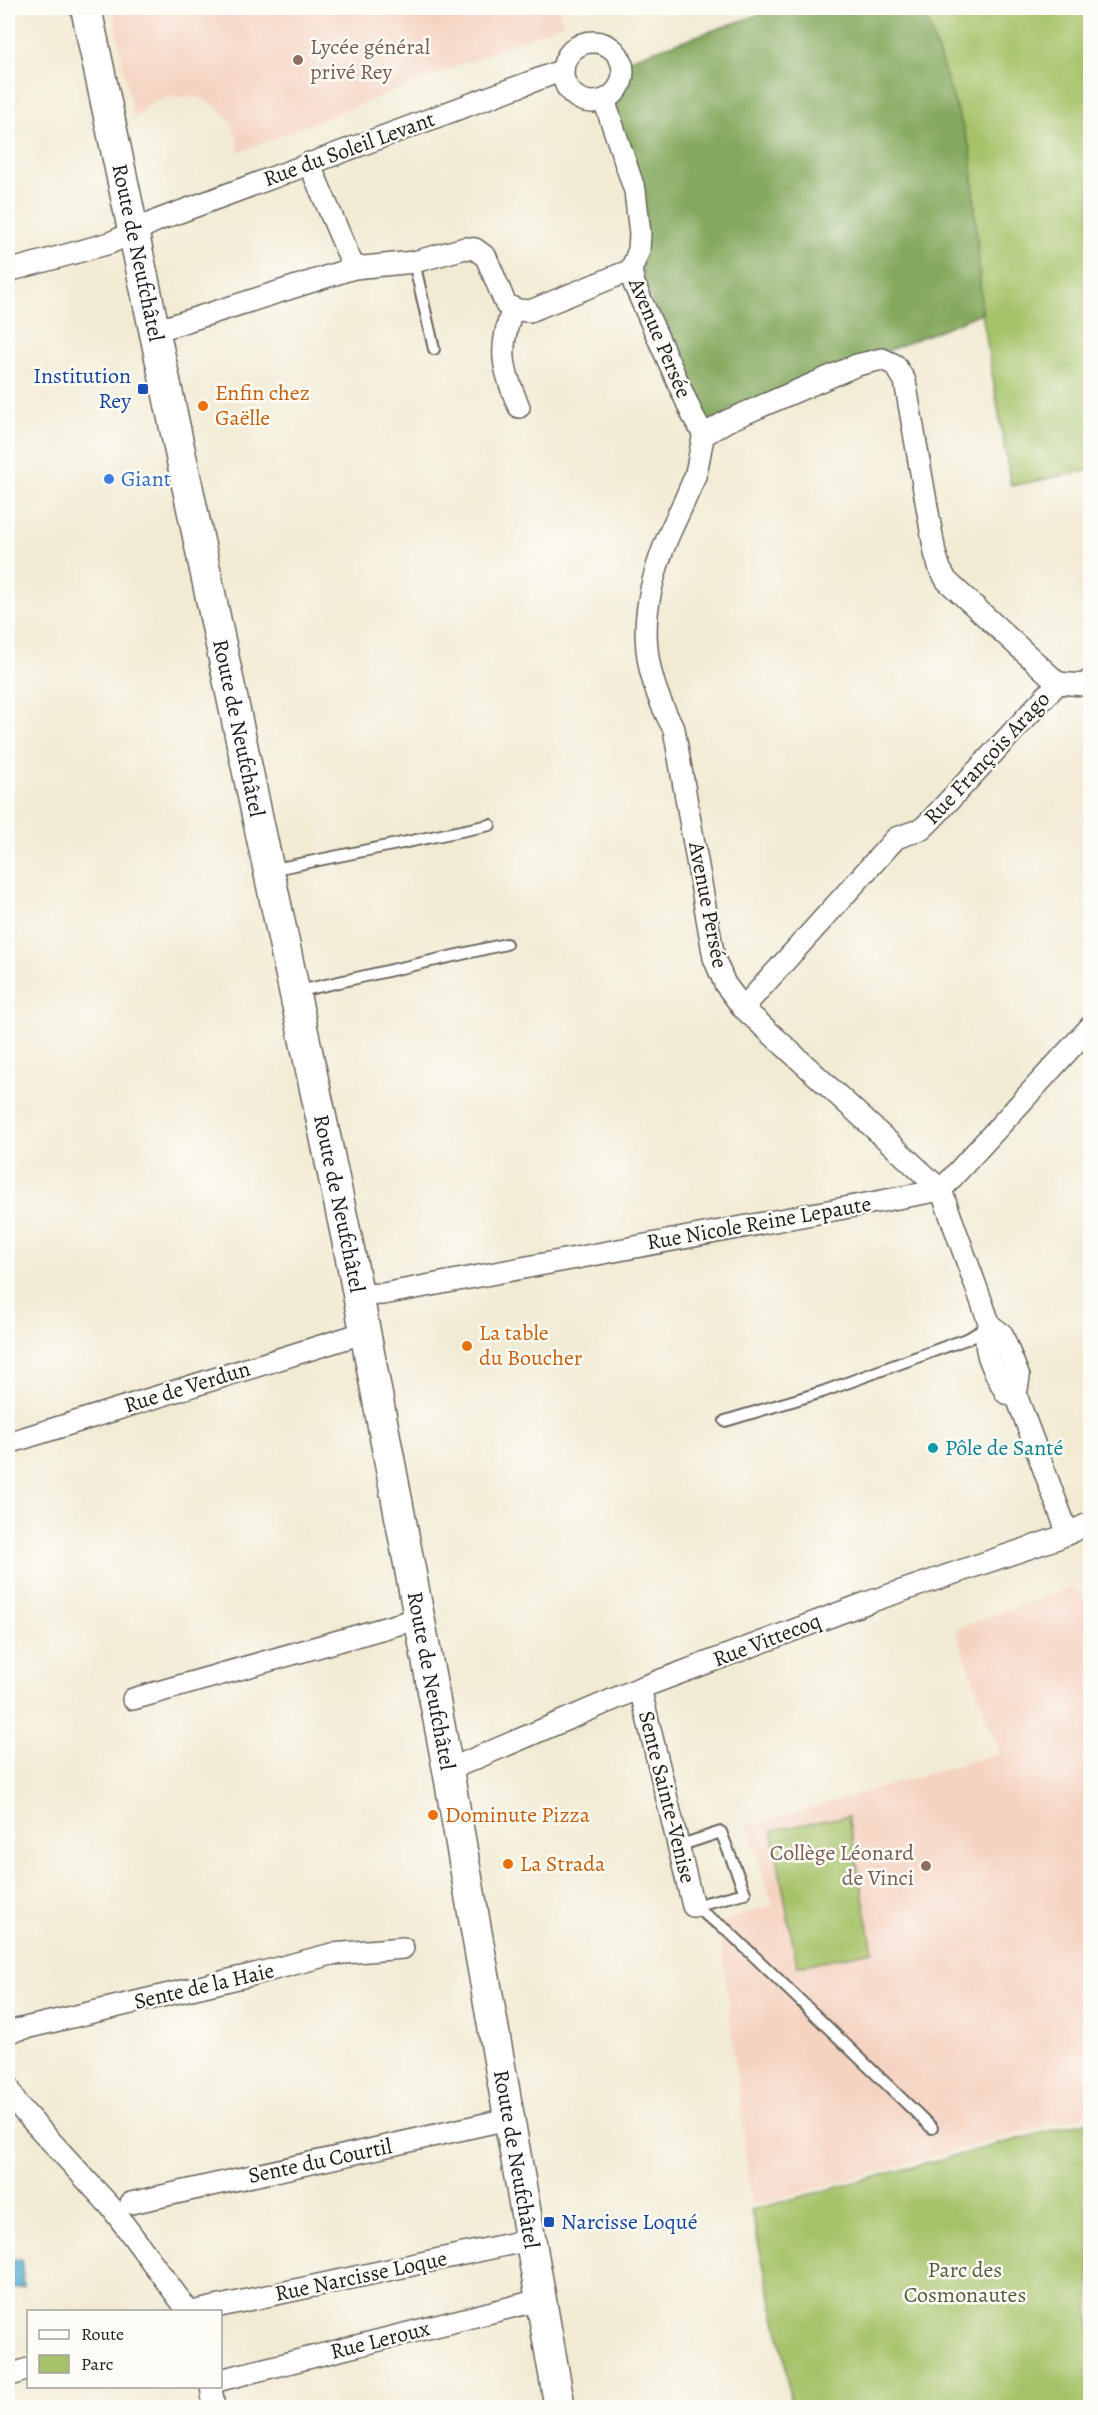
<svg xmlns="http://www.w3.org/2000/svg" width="1098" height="2415" viewBox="0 0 1098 2415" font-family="Alegreya,serif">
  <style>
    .built { fill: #f5d3c1 }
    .green { fill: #a6c269; stroke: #616f42; stroke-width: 1.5 }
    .forest { fill: #84a85d; stroke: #50623c; stroke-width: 1.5 }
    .water { fill: #54b1d2; stroke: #386677; stroke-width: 1.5 }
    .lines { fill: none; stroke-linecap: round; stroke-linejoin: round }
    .service-casing { stroke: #67645c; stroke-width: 14 }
    .minor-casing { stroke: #67645c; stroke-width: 24 }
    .secondary-casing { stroke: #67645c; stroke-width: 33 }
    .service { stroke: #fff; stroke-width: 10 }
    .minor { stroke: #fff; stroke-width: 21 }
    .secondary { stroke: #fff; stroke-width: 30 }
    .education-dot { fill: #8d6e63; stroke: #fdfcf7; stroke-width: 2 }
    .transit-dot { fill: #1a4fb4; stroke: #fdfcf7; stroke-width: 2 }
    .food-dot { fill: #e8710a; stroke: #fdfcf7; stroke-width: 2 }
    .shop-dot { fill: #3f7fe0; stroke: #fdfcf7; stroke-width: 2 }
    .culture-dot { fill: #0f9aa8; stroke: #fdfcf7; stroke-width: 2 }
    .labels { text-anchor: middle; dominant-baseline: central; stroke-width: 5; stroke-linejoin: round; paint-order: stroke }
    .education-label { font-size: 22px; fill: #785e54; stroke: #fdfcf7; text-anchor: start }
    .street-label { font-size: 22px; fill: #1c1c1c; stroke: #fdfcf7 }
    .transit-label { font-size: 22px; fill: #164399; stroke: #fdfcf7; text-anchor: end }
    .food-label { font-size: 22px; fill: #c56008; stroke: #fdfcf7; text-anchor: start }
    .shop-label { font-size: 22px; fill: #366cbe; stroke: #fdfcf7; text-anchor: start }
    .culture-label { font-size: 22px; fill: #0d838f; stroke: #fdfcf7; text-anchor: start }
    .park-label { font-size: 22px; fill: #535e3b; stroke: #fdfcf7 }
  </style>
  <rect width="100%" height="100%" fill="#fdfcf7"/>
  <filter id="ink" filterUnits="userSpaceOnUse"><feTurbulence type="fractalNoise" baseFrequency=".0167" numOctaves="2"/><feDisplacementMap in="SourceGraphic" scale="12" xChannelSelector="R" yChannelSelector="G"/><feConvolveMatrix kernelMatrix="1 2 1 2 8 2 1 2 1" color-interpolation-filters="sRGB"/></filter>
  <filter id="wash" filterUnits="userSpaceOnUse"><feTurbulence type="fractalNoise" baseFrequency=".008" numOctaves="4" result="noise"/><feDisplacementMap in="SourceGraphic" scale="24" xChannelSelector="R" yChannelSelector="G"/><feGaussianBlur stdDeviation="1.35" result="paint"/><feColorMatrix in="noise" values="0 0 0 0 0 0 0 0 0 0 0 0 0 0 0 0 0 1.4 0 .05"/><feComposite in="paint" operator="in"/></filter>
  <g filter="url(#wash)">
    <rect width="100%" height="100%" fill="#f2ebd4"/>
    <!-- built -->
    <g class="built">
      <path d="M 112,8 L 559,8 L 563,24 L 239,152 L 237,137 L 229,119 L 215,105 L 197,97 L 167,97 L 149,105 L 134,119 Z"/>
      <path d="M 1072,1587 L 1090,1605 L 1090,2108 L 1083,2116 L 752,2206 L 719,1923 L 773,1905 L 748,1826 L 1000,1753 L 955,1629 Z"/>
    </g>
    <!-- green -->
    <g class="green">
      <path d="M 923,8 L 1090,8 L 1090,470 L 1011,486 L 982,313 L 971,152 Z"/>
      <path d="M 848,1816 L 873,1951 L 797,1966 L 772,1830 Z"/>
      <path d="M 1090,2120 L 1090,2407 L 791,2407 L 785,2360 L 751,2210 Z"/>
    </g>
    <!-- forest -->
    <path class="forest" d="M 778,8 L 923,8 L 971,152 L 982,313 L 706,424 L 642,277 L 643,204 L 615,115 L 629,59 Z"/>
    <!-- water -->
    <path class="water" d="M 21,2259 L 24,2287 L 12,2289 L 8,2261 Z"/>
  </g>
  <g filter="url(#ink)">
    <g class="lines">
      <defs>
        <g id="service">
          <path d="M 414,262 L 434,349"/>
          <path d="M 270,870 L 490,825"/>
          <path d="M 295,992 L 506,944"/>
          <path d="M 725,1421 L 822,1392 L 969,1338 L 987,1327"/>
          <path d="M 678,1846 L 721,1832 L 745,1893 L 693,1906"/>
          <path d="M 693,1906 L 727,1930 L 932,2128"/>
        </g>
        <g id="minor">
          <circle cx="593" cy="72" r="30"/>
          <path d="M 604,100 L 635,191 L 640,234 L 639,250 L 631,270 L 634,284 L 693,416 L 704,435"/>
          <path d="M 354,268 L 414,262 L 465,248 L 475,249 L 486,257 L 506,305 L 518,310 L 530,311 L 631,270"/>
          <path d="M 8,271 L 110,243 L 158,220 L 563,70"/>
          <path d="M 513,308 C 498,349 502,368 519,407"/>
          <path d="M 155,331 L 354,268 L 309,163"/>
          <path d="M 1058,683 L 947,581 L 940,569 L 935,553 L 905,381 L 895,365 L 882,359 L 857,365 L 727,421 L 704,435 C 700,448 699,463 695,476 C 687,497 676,518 667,539 C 639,608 637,664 674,729 L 714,958 L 725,984 L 743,1008 L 941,1190 L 990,1325 L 1002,1334 L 1019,1377 L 1016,1395 L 1068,1534"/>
          <path d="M 743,1008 L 896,838 L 922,829 L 932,819 L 1058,683 L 1084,685 L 1090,680"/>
          <path d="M 358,1295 L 383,1294 L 941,1190 L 1090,1027"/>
          <path d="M 990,1325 C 978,1346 996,1374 1006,1393 L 1016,1395"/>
          <path d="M 8,1443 L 366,1332"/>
          <path d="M 640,1688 L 693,1906"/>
          <path d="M 133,1699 L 420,1618"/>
          <path d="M 448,1770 L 640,1688 L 866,1603 L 1058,1538 L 1090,1523"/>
          <path d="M 8,2032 L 255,1974 L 332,1954 L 403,1948"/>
          <path d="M 8,2086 L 16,2103 L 111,2207 L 189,2312"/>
          <path d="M 131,2203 L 508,2119"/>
          <path d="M 192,2312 L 529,2240"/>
          <path d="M 8,2376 L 28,2369"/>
          <path d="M 220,2380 L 540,2300"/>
          <path d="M 211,2386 L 214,2408"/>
        </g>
        <g id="secondary">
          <path id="s1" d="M 86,8 L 353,1268 L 448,1770 L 560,2408"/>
        </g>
      </defs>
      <!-- service casing -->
      <use href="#service" class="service-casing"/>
      <!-- minor casing -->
      <use href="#minor" class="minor-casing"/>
      <!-- secondary casing -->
      <use href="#secondary" class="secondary-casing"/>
      <!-- service -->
      <use href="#service" class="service"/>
      <!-- minor -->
      <use href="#minor" class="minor"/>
      <!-- secondary -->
      <use href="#secondary" class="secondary"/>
    </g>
  </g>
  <!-- markers -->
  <g class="education-dot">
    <circle cx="298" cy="60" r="6"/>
    <circle cx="926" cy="1866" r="6"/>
  </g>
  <g class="transit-dot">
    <rect x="137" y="383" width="12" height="12" rx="3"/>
    <rect x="543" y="2216" width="12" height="12" rx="3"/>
  </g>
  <g class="food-dot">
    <circle cx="203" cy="406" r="6"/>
    <circle cx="467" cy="1346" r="6"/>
    <circle cx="433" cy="1815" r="6"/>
    <circle cx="508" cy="1864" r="6"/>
  </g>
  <circle class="shop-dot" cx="109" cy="479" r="6"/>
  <circle class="culture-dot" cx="933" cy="1448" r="6"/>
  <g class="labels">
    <!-- education labels -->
    <g class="education-label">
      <text x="310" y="47">Lycée général<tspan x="310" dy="25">privé Rey</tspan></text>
      <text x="914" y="1853" text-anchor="end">Collège Léonard<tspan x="914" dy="25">de Vinci</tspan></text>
    </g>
    <!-- street labels -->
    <g class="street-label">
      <text transform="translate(349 149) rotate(-20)">Rue du Soleil Levant</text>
      <text stroke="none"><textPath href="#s1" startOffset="250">Route de Neufchâtel</textPath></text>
      <text transform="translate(660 338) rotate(67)">Avenue Persée</text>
      <text stroke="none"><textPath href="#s1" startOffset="736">Route de Neufchâtel</textPath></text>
      <text transform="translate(987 758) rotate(-47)">Rue François Arago</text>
      <text transform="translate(708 905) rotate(79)">Avenue Persée</text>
      <text stroke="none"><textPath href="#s1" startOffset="1222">Route de Neufchâtel</textPath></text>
      <text transform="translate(759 1223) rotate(-10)">Rue Nicole Reine Lepaute</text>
      <text transform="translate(187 1387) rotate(-17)">Rue de Verdun</text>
      <text transform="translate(767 1640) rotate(-21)">Rue Vittecoq</text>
      <text stroke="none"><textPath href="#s1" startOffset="1708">Route de Neufchâtel</textPath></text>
      <text transform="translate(667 1797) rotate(76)">Sente Sainte-Venise</text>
      <text transform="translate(204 1986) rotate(-13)">Sente de la Haie</text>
      <text stroke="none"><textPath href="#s1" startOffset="2194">Route de Neufchâtel</textPath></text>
      <text transform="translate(320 2161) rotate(-12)">Sente du Courtil</text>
      <text transform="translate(361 2276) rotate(-12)">Rue Narcisse Loque</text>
      <text transform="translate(380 2340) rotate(-14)">Rue Leroux</text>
    </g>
    <!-- transit labels -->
    <g class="transit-label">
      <text x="131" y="376">Institution<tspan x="131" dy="25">Rey</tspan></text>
      <text x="561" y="2222" text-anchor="start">Narcisse Loqué</text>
    </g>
    <!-- food labels -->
    <g class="food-label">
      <text x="215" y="393">Enfin chez<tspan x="215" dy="25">Gaëlle</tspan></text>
      <text x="479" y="1333">La table<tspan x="479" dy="25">du Boucher</tspan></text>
      <text x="445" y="1815">Dominute Pizza</text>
      <text x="520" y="1864">La Strada</text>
    </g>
    <!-- shop labels -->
    <g class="shop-label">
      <text x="121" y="479">Giant</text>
    </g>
    <!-- culture labels -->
    <g class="culture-label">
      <text x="945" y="1448">Pôle de Santé</text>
    </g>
    <!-- park labels -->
    <g class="park-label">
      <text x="965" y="2270">Parc des<tspan x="965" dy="25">Cosmonautes</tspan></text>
    </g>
  </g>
  <!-- margin -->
  <rect width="1098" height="2415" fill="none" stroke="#fdfcf7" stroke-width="30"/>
  <!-- legend -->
  <rect x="27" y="2310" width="195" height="78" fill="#fdfcf7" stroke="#a3a29f" stroke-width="1.5"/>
  <rect x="39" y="2330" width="30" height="9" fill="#ffffff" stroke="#a3a29f" stroke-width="1.5"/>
  <text x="81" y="2340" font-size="18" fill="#1c1c1c">Route</text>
  <rect x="39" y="2355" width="30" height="18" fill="#a6c269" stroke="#a3a29f" stroke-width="1.5"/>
  <text x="81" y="2370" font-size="18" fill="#1c1c1c">Parc</text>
</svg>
